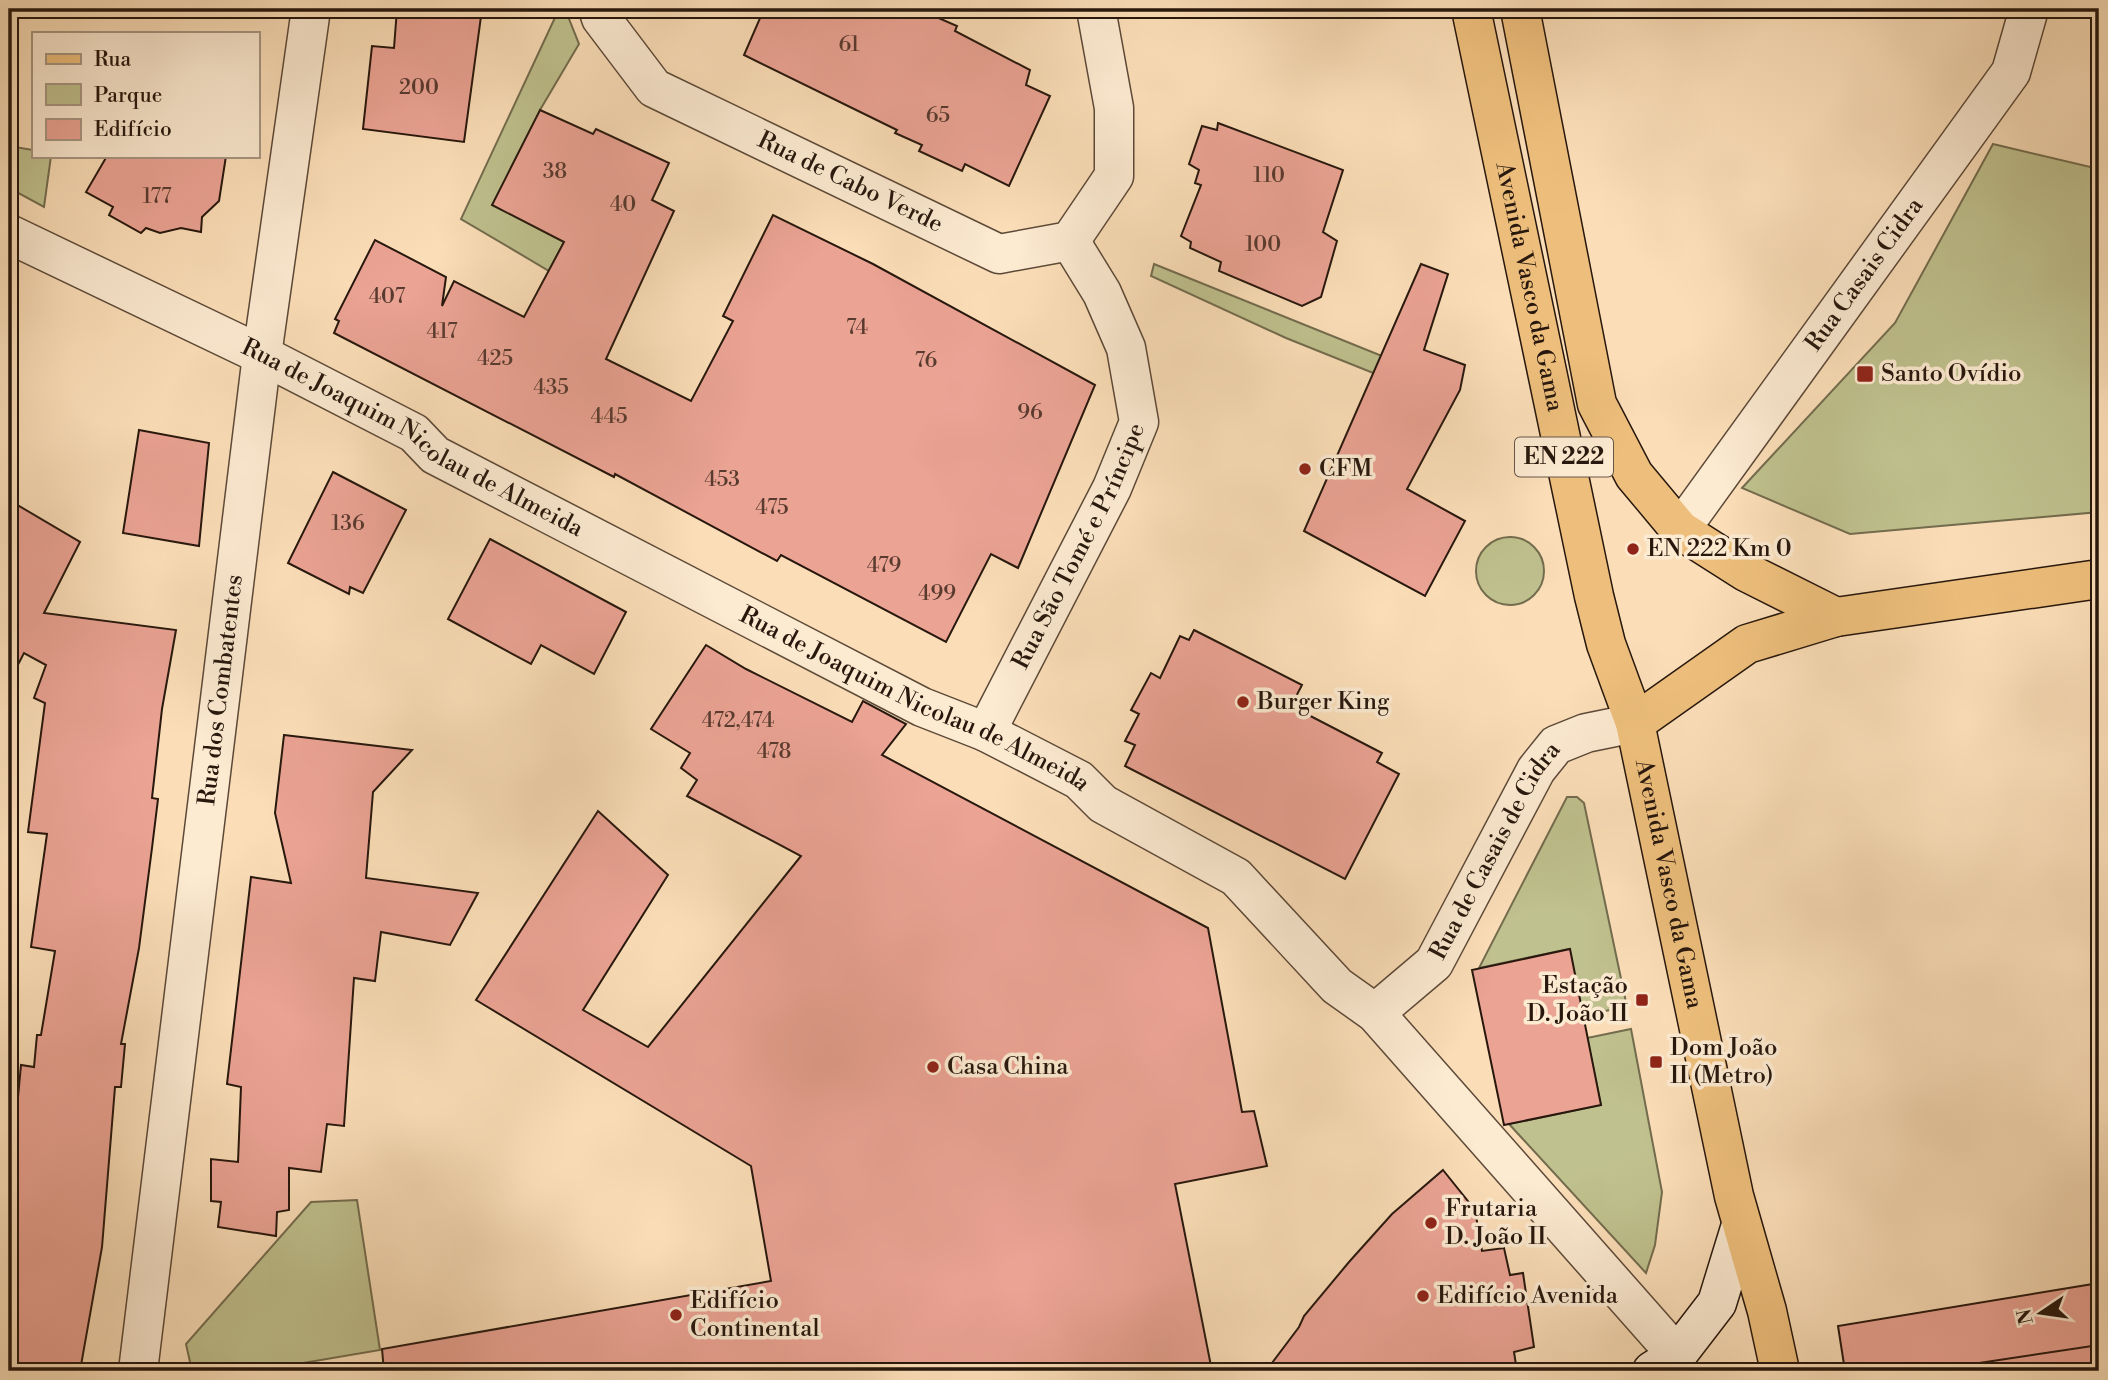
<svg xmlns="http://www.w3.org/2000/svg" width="2108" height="1380" viewBox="0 0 2108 1380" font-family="'Libre Bodoni',serif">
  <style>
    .green { fill: #bfc18e; stroke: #736c4e; stroke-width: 2 }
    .building { fill: #eba394; stroke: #27170d; stroke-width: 2 }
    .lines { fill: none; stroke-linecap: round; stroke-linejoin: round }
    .street-casing { stroke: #5c4938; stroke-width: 41 }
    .secondary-casing { stroke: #27170d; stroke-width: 41 }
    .primary-casing { stroke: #27170d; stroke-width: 41 }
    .street { stroke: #fcead1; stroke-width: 38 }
    .secondary { stroke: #fcead1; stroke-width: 38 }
    .primary { stroke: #eebf7c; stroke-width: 38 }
    .tram { stroke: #27170d; stroke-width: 2 }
    .poi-dot { fill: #8f2418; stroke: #fcead1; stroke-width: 2.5 }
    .labels { text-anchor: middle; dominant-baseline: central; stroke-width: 7; stroke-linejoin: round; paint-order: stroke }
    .number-label { font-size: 21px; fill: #583a2f }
    .shield { fill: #fcead1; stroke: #675648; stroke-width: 2 }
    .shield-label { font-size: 23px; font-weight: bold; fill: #27170d }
    .street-label { font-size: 24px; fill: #27170d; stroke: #fcead1 }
    .poi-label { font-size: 24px; fill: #27170d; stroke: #fcead1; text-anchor: start }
  </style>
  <rect width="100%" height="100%" fill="#fbdeb8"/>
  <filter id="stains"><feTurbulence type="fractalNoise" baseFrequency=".00286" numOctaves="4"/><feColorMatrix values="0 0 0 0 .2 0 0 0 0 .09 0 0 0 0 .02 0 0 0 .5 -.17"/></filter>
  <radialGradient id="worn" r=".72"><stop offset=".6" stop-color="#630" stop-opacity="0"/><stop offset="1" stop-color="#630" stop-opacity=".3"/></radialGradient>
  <!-- green -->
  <g class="green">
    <path d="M 559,9 L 565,9 L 579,44 L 540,110 L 564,242 L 549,271 L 461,219 Z"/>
    <path d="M 1993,144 L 2099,169 L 2099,512 L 1850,534 L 1742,488 L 1895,323 Z"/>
    <path d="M 9,146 L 33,150 L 33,156 L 51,156 L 44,207 L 9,188 Z"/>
    <path d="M 1154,264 L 1439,379 L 1428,395 L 1286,338 L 1151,276 Z"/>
    <circle cx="1510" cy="571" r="34"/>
    <path d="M 1567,797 L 1577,797 L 1584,803 L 1627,1007 L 1583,1015 L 1569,949 L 1479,968 Z"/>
    <path d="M 1631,1029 L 1662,1192 L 1655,1245 L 1646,1273 L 1509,1124 L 1601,1105 L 1587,1038 Z"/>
    <path d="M 357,1200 L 380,1350 L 256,1371 L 192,1371 L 186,1344 L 311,1202 Z"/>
  </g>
  <!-- building -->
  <g class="building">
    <path d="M 397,9 L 482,9 L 464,142 L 363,129 L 372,46 L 394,48 Z"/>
    <path d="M 764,9 L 918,9 L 957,26 L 955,31 L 1030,70 L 1026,85 L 1050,96 L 1009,186 L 965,164 L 962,171 L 919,151 L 922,145 L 895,133 L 897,130 L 744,55 Z"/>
    <path d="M 540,110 L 593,134 L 596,129 L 669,163 L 652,200 L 674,211 L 606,359 L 691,401 L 733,321 L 723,316 L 773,215 L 873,264 L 1095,385 L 1018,568 L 991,554 L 946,642 L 781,555 L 777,561 L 615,474 L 614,477 L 334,333 L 339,321 L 335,319 L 375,240 L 446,277 L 442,306 L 454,281 L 524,317 L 564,242 L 492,205 Z"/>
    <path d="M 1218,123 L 1343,170 L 1323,232 L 1337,241 L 1321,297 L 1302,306 L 1219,271 L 1221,262 L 1190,248 L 1191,242 L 1181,236 L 1201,185 L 1195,183 L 1199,170 L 1189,164 L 1202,126 L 1217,130 Z"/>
    <path d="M 107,156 L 226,156 L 219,201 L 202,217 L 201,232 L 181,228 L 160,233 L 146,228 L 141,233 L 109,215 L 113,207 L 86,192 Z"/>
    <path d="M 1421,264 L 1448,274 L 1424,350 L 1465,365 L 1460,390 L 1407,489 L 1465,521 L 1425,596 L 1304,531 Z"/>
    <path d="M 139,430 L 209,443 L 199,546 L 123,533 Z"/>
    <path d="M 333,472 L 406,510 L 363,593 L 350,587 L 349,594 L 288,563 Z"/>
    <path d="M 9,500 L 80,542 L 44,613 L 176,630 L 162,709 L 152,798 L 158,799 L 152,848 L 139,948 L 121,1044 L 125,1044 L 121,1087 L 115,1087 L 102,1247 L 80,1371 L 9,1371 L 9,1150 L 13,1151 L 21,1065 L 34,1067 L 37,1035 L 41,1035 L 55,951 L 31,947 L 47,834 L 28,832 L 45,703 L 34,698 L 46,665 L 24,653 L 9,682 Z"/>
    <path d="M 490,539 L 626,612 L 594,674 L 541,645 L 531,664 L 448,619 Z"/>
    <path d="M 1194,630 L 1302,685 L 1291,706 L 1382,753 L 1377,762 L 1399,774 L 1345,879 L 1125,766 L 1135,745 L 1125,741 L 1139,714 L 1131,710 L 1151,673 L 1160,678 L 1180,636 L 1189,640 Z"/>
    <path d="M 706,645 L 746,669 L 852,722 L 863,701 L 906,724 L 882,755 L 1208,928 L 1242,1112 L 1254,1111 L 1267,1166 L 1175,1184 L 1212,1371 L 384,1371 L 382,1349 L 771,1281 L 751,1166 L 476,1000 L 598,811 L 668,875 L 583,1010 L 648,1047 L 801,856 L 687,796 L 697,780 L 681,768 L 690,753 L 651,729 Z"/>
    <path d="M 284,735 L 412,750 L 373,792 L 366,878 L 478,893 L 450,945 L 381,932 L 375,981 L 354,978 L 344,1126 L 327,1124 L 321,1172 L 289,1168 L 289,1210 L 277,1212 L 276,1236 L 218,1227 L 221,1202 L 211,1201 L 211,1159 L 238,1162 L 241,1087 L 227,1084 L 251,877 L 291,883 L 275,813 Z"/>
    <path d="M 1570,949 L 1601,1105 L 1504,1125 L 1472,970 Z"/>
    <path d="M 1443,1170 L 1475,1210 L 1482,1251 L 1504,1248 L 1510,1275 L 1523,1273 L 1534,1347 L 1514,1352 L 1517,1371 L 1266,1371 L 1299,1327 L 1304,1316 L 1349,1262 L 1392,1214 Z"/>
    <path d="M 2099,1283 L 2099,1371 L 1845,1371 L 1838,1326 Z"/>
  </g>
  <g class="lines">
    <defs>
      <g id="street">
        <path id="s1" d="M 598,9 L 601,18 L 654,88 L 999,254 L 1070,241 L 1114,176 L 1114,108 L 1096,9"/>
        <path id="s2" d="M 9,234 L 262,355 L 414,433 L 435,455 L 922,707 L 986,732 L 1079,780 L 1103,804 L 1236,877 L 1337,986 L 1375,1013 L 1677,1355"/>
        <path id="s3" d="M 1680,530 L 2011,72 L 2029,9"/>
        <path id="s4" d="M 986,732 L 1112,488 L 1139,422 L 1126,348 L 1102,293 L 1070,241"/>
        <path id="s5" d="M 1375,1013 L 1434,963 L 1536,770 L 1556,745 L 1586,733 L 1635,723"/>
        <path id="s6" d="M 138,1371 L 262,355 L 311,9"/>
      </g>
      <path id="secondary" d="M 1652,1371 L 1677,1355 L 1717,1303 L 1741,1225"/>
      <g id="primary">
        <path id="s7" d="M 1471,9 L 1594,596 L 1606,644 L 1635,723 L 1734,1196 L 1767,1311 L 1780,1371"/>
        <path d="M 1520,9 L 1597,404 L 1634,475 L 1680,530 L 1746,572 L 1836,617"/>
        <path d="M 1635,723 L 1747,644 L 1836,617 L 2099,579"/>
      </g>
    </defs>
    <!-- street casing -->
    <use href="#street" class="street-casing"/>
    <!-- secondary casing -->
    <use href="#secondary" class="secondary-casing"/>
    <!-- primary casing -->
    <use href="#primary" class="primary-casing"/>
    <!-- street -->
    <use href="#street" class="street"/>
    <!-- secondary -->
    <use href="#secondary" class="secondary"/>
    <!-- primary -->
    <use href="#primary" class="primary"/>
    <!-- tram -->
    <path class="tram" d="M 1926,1371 L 2099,1345"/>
  </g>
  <!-- markers -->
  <g class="poi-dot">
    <rect x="1856" y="365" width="18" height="18" rx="3.5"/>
    <circle cx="1305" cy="469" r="7"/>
    <circle cx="1633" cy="549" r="7"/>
    <circle cx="1243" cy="702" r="7"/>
    <rect x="1635" y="993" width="14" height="14" rx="3.5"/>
    <rect x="1649" y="1055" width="14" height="14" rx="3.5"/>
    <circle cx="933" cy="1067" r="7"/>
    <circle cx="1431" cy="1223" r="7"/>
    <circle cx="1423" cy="1296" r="7"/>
    <circle cx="676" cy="1315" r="7"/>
  </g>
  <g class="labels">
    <!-- number labels -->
    <g class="number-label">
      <text x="849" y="45">61</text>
      <text x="419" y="88">200</text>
      <text x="938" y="116">65</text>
      <text x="555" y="172">38</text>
      <text x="1269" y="176">110</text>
      <text x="157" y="197">177</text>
      <text x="623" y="205">40</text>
      <text x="1263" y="245">100</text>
      <text x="387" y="297">407</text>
      <text x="857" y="328">74</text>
      <text x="442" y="332">417</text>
      <text x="495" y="359">425</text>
      <text x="926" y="361">76</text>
      <text x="551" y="388">435</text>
      <text x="1030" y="413">96</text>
      <text x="609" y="417">445</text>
      <text x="722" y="480">453</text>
      <text x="772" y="508">475</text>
      <text x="348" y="524">136</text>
      <text x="884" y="566">479</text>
      <text x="937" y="594">499</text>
      <text x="738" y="721">472,474</text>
      <text x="774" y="752">478</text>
    </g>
    <!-- shield labels -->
    <rect class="shield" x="1515" y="437.5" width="98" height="39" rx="5"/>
    <g class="shield-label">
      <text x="1564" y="457">EN 222</text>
    </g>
    <!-- street labels -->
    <g class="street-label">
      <text stroke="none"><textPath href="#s1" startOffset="315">Rua de Cabo Verde</textPath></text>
      <text stroke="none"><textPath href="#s3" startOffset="315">Rua Casais Cidra</textPath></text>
      <text stroke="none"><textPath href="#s7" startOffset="284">Avenida Vasco da Gama</textPath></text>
      <text stroke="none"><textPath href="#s2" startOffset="453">Rua de Joaquim Nicolau de Almeida</textPath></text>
      <text stroke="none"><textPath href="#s4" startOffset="208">Rua São Tomé e Príncipe</textPath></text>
      <text stroke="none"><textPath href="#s6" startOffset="686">Rua dos Combatentes</textPath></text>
      <text stroke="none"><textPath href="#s2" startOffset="1020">Rua de Joaquim Nicolau de Almeida</textPath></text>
      <text stroke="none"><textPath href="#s5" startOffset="205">Rua de Casais de Cidra</textPath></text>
      <text stroke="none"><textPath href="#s7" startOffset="898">Avenida Vasco da Gama</textPath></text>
    </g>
    <!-- poi labels -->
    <g class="poi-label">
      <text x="1881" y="374">Santo Ovídio</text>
      <text x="1319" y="469">CFM</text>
      <text x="1647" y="549">EN 222 Km 0</text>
      <text x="1257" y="702">Burger King</text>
      <text x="1628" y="986" text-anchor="end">Estação<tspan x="1628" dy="28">D. João II</tspan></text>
      <text x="1670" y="1048">Dom João<tspan x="1670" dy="28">II (Metro)</tspan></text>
      <text x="947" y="1067">Casa China</text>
      <text x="1445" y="1209">Frutaria<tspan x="1445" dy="28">D. João II</tspan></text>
      <text x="1437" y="1296">Edifício Avenida</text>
      <text x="690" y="1301">Edifício<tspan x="690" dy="28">Continental</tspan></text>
    </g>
  </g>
  <!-- margin -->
  <rect width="2108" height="1380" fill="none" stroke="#fbdeb8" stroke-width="35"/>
  <rect x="10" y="10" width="2087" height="1359" fill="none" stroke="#27170d" stroke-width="3.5"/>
  <rect x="18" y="18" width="2073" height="1345" fill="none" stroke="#27170d" stroke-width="2"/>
  <!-- legend -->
  <rect x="32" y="32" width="228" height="126" fill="#fcead1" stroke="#a79683" stroke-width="2"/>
  <rect x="46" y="54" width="35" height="10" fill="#eebf7c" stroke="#a79683" stroke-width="2"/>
  <text x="94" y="66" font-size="21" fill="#27170d">Rua</text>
  <rect x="46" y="84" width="35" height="21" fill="#bfc18e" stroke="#a79683" stroke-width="2"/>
  <text x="94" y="102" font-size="21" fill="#27170d">Parque</text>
  <rect x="46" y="119" width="35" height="21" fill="#eba394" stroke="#a79683" stroke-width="2"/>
  <text x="94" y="136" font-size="21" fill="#27170d">Edifício</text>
  <!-- north arrow -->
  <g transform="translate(2041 1313) rotate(257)" stroke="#fcead1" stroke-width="5" paint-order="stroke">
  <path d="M0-5L12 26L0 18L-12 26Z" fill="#27170d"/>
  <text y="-10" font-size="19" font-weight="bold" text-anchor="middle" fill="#27170d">N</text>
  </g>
  <rect width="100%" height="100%" filter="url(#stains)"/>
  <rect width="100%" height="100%" fill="url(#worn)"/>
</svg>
